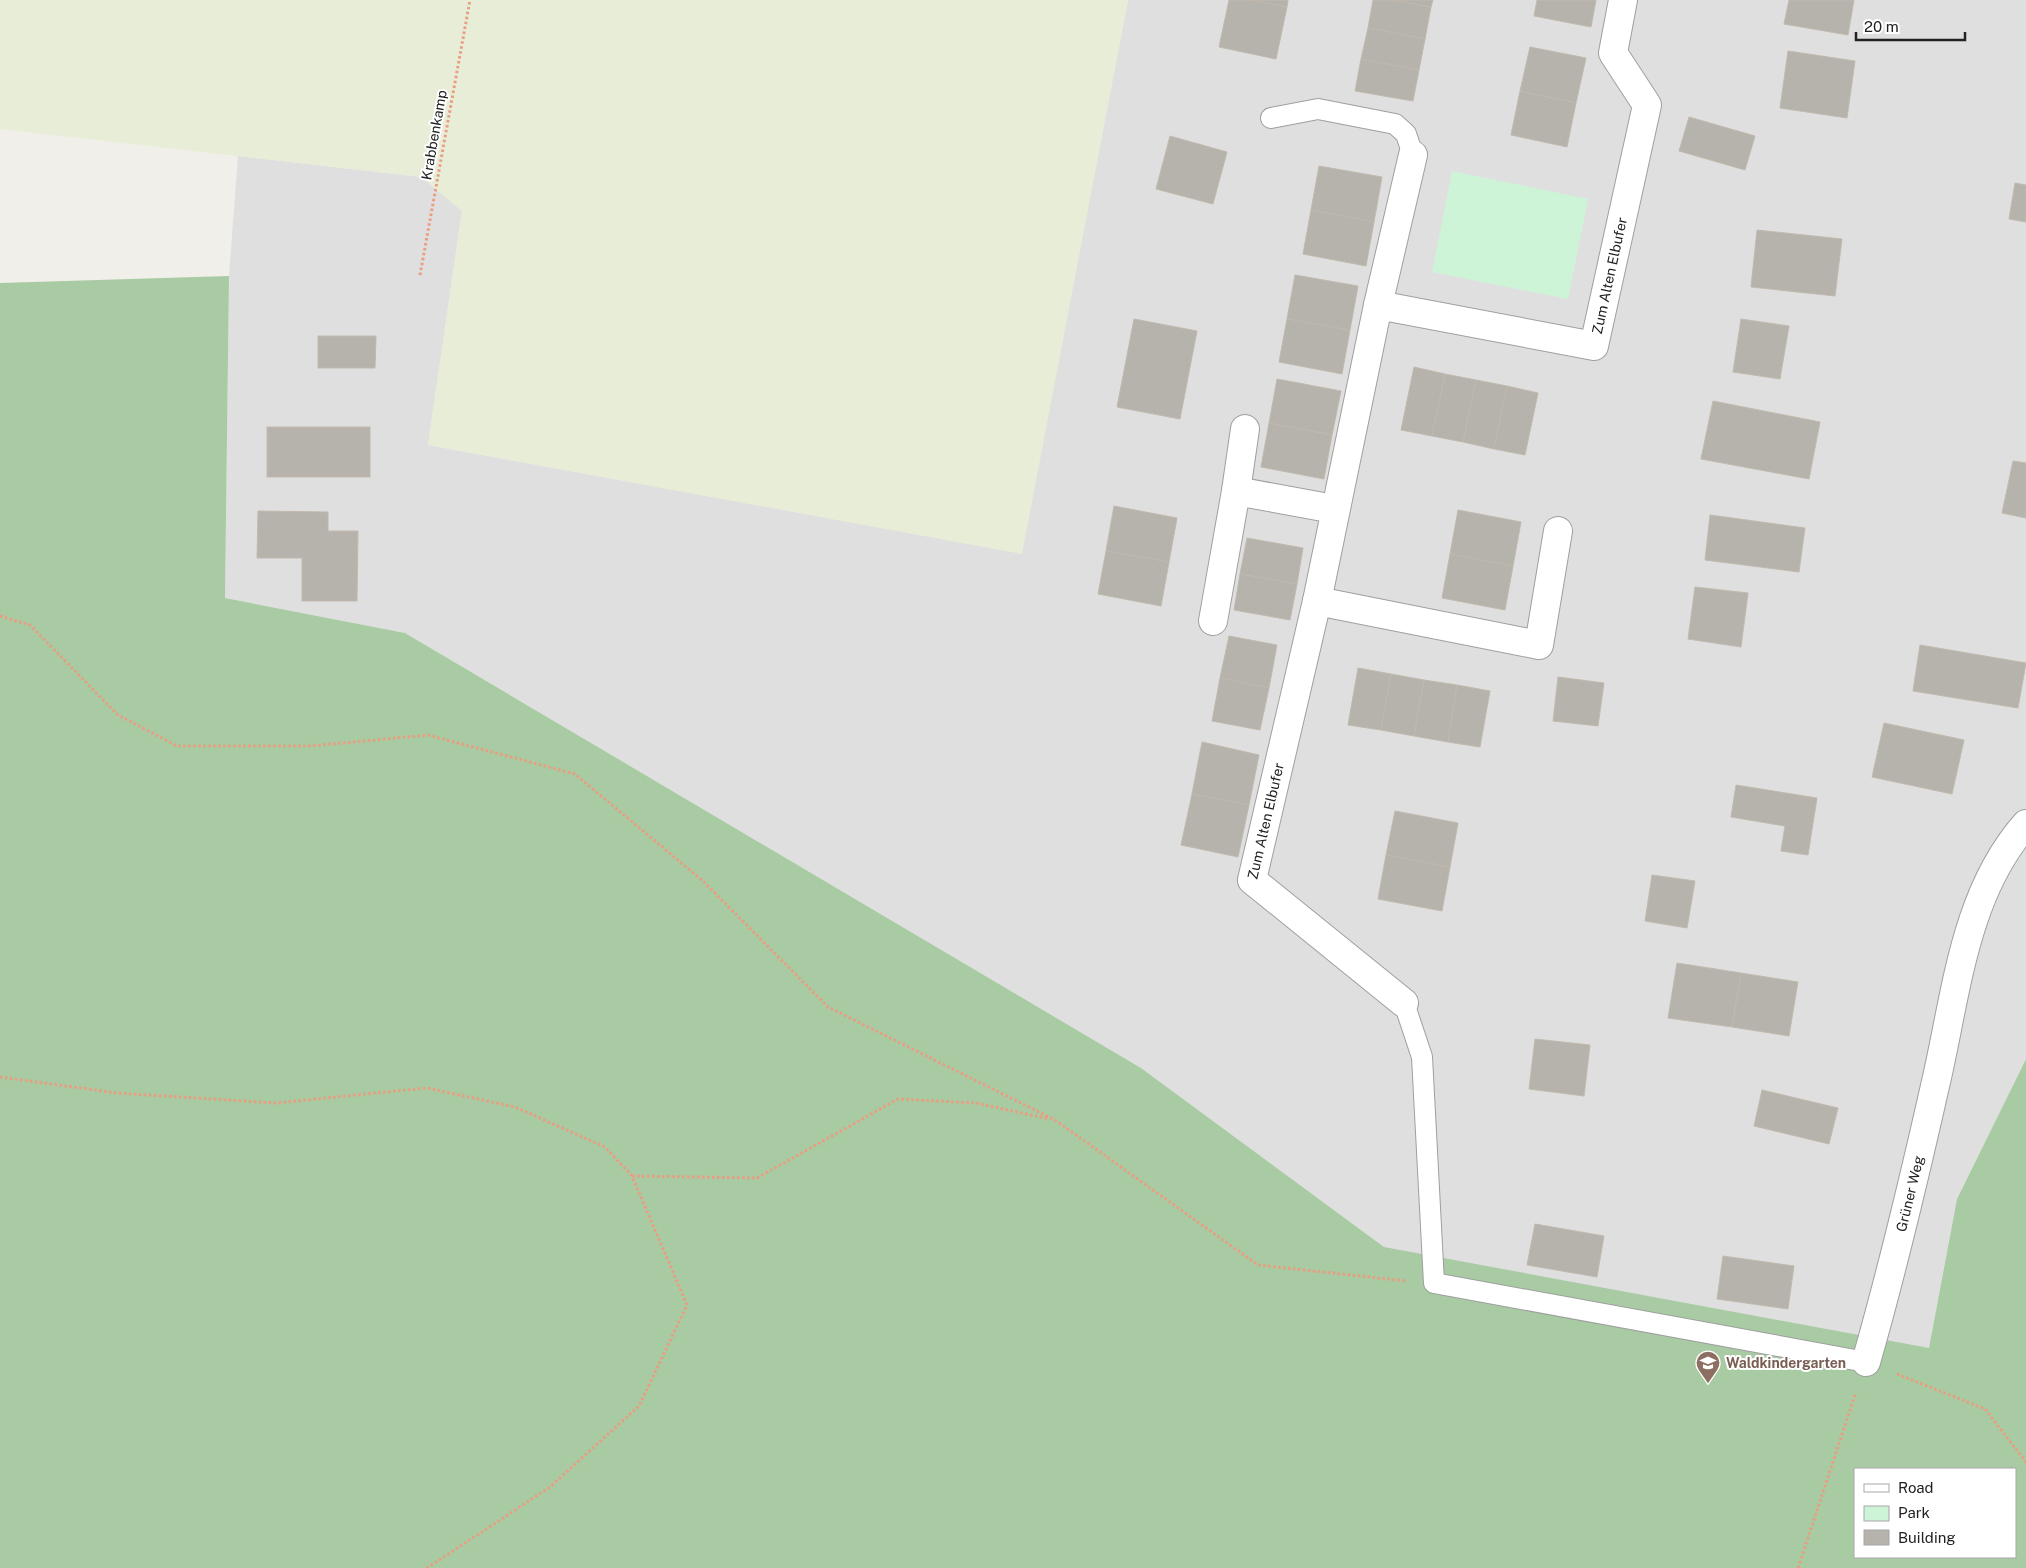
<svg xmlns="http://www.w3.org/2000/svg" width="2026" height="1568" viewBox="0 0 2026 1568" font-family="'Public Sans',sans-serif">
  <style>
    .residential { fill: #dfdfdf }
    .farmland { fill: #e8edd7 }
    .forest { fill: #a8cba3; fill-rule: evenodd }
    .park { fill: #cdf4d7 }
    .building { fill: #b6b2ac; stroke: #c1b9ad }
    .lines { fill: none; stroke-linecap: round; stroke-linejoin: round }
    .lane-casing { stroke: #9f9f9f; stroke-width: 22 }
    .street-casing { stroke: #9f9f9f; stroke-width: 30 }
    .path { stroke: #ea9d81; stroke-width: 3; stroke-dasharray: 2.5 2.5; stroke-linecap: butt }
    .lane { stroke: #fff; stroke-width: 20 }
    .street { stroke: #fff; stroke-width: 28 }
    .labels { text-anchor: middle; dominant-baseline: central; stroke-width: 4; stroke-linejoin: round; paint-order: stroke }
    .street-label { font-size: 14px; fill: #222; stroke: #fff }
    .education-label { font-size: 14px; font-weight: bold; fill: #785e54; stroke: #fff; text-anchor: start }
  </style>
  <rect width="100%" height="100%" fill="#f1efe9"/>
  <!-- residential -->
  <path class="residential" d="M 1128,0 L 2026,0 L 2026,1059 L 1957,1199 L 1929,1348 L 1835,1418 L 1384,1247 L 1141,1068 L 405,633 L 225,598 L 229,276 L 238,156 L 422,177 L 462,211 L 428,445 L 1021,553 Z"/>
  <!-- farmland -->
  <path class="farmland" d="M 0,0 L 1128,0 L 1022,554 L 428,445 L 462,211 L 421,177 L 0,129 Z"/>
  <!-- forest -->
  <path class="forest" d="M 229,276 L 225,598 L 405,633 L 1141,1068 L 1384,1247 L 1929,1348 L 1957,1199 L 2026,1059 L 2026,1568 L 0,1568 L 0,283 ZM 1855,1469 L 2015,1469 L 2015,1557 L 1855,1557 Z"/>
  <!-- park -->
  <path class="park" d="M 1452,171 L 1588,199 L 1568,299 L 1432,272 Z"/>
  <!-- building -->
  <g class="building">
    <path d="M 1229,0 L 1251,0 L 1287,7 L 1276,59 L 1219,47 Z"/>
    <path d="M 1251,0 L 1288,0 L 1287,7 Z"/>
    <path d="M 1373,0 L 1393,0 L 1431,7 L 1425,39 L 1368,28 Z"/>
    <path d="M 1393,0 L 1433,0 L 1431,7 Z"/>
    <path d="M 1537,0 L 1596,0 L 1591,27 L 1534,16 Z"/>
    <path d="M 1789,0 L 1854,0 L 1848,35 L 1784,24 Z"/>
    <path d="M 1368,28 L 1425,39 L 1419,70 L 1361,59 Z"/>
    <path d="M 1530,47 L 1586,58 L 1576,103 L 1520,91 Z"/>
    <path d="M 1788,51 L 1855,61 L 1847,118 L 1780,108 Z"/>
    <path d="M 1361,59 L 1419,70 L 1413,101 L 1355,91 Z"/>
    <path d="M 1520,91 L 1576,103 L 1567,147 L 1511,135 Z"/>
    <path d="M 1689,117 L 1755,136 L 1745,170 L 1679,151 Z"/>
    <path d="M 1170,136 L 1227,152 L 1213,204 L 1156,189 Z"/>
    <path d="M 1319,166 L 1382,177 L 1374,222 L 1311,210 Z"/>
    <path d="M 2015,183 L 2026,185 L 2026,222 L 2009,219 Z"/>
    <path d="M 1311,210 L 1374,222 L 1366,266 L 1303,254 Z"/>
    <path d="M 1757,230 L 1842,239 L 1835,296 L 1751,287 Z"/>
    <path d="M 1295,275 L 1358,286 L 1350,330 L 1287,319 Z"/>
    <path d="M 1134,319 L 1197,331 L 1180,419 L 1117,407 Z"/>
    <path d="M 1287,319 L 1350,330 L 1342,374 L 1279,362 Z"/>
    <path d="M 1741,319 L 1789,326 L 1780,379 L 1733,372 Z"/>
    <path d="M 318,336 L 376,336 L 375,368 L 318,368 Z"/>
    <path d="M 1414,367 L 1445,374 L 1432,436 L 1401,430 Z"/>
    <path d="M 1445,374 L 1476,380 L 1463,442 L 1432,436 Z"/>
    <path d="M 1277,379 L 1341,391 L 1332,435 L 1269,423 Z"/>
    <path d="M 1476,380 L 1507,386 L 1494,449 L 1463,442 Z"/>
    <path d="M 1507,386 L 1538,393 L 1525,455 L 1494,449 Z"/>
    <path d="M 1713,401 L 1820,422 L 1809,479 L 1701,459 Z"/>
    <path d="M 1269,423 L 1332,435 L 1324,479 L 1261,467 Z"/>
    <rect x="267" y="427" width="103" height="50"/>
    <path d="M 2013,461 L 2026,463 L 2026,518 L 2002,513 Z"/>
    <path d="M 1114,506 L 1177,518 L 1169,562 L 1106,551 Z"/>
    <path d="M 1458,510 L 1521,522 L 1513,566 L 1450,554 Z"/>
    <path d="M 258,511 L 328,512 L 328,531 L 358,531 L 357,601 L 302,601 L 302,558 L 257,558 Z"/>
    <path d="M 1710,515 L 1805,528 L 1799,572 L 1705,560 Z"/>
    <path d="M 1247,538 L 1303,548 L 1297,584 L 1240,574 Z"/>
    <path d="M 1106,551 L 1169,562 L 1161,606 L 1098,594 Z"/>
    <path d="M 1450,554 L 1513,566 L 1505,610 L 1442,598 Z"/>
    <path d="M 1240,574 L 1297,584 L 1290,620 L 1234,610 Z"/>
    <path d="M 1695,587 L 1748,593 L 1741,647 L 1688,639 Z"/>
    <path d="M 1229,636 L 1277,645 L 1269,688 L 1220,678 Z"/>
    <path d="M 1920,645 L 2026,663 L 2018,708 L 1913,691 Z"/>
    <path d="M 1358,668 L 1391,674 L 1381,730 L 1348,725 Z"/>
    <path d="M 1391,674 L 1424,680 L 1414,736 L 1381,730 Z"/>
    <path d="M 1558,677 L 1604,683 L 1598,726 L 1553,721 Z"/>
    <path d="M 1220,678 L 1269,688 L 1260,730 L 1212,721 Z"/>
    <path d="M 1424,680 L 1457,685 L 1448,742 L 1414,736 Z"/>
    <path d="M 1457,685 L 1490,691 L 1480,747 L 1448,742 Z"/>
    <path d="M 1884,723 L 1964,740 L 1952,794 L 1872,777 Z"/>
    <path d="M 1202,742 L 1259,755 L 1249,805 L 1192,794 Z"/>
    <path d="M 1736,785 L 1817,798 L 1808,855 L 1781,851 L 1785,826 L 1731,817 Z"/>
    <path d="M 1192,794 L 1249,805 L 1238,857 L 1181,845 Z"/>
    <path d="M 1395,811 L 1458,823 L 1450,867 L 1386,855 Z"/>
    <path d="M 1386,855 L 1450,867 L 1442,911 L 1378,899 Z"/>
    <path d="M 1652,875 L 1695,881 L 1687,928 L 1645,921 Z"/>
    <path d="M 1677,963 L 1741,973 L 1732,1027 L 1668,1018 Z"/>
    <path d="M 1741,973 L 1798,982 L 1789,1036 L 1732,1027 Z"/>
    <path d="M 1535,1039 L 1590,1045 L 1584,1096 L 1529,1089 Z"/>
    <path d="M 1762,1090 L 1838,1108 L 1829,1144 L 1754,1126 Z"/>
    <path d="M 1535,1224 L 1604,1236 L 1597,1277 L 1527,1265 Z"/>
    <path d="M 1723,1256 L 1794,1266 L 1788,1309 L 1717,1299 Z"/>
  </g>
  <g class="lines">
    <defs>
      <g id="lane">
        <path d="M 1271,118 L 1318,109 L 1395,124 L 1406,134 L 1413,155"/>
        <path d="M 1404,1003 L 1422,1057 L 1434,1283 L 1866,1362"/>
      </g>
      <g id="street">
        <path d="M 1378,305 L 1413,155"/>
        <path d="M 1236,491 L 1245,429"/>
        <path d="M 1317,601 L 1539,645 L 1558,531"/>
        <path d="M 1213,621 L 1236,491 L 1334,509"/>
        <path id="s1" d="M 1404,1003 L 1252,880 L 1317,601 L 1378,305 L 1594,346 L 1647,105 L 1613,53 L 1623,0"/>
        <path id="s2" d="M 1866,1362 C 1892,1271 1914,1179 1935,1086 C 1956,998 1963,895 2026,824"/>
      </g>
    </defs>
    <!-- lane casing -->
    <use href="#lane" class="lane-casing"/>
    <!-- street casing -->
    <use href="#street" class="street-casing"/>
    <!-- path -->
    <g class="path">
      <path d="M 420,275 L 470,0"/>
      <path d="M 0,616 L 30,625 L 118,715 L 177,746 L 310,746 L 428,735 L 575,774 L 703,881 L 828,1007 L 1055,1120 L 1258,1265 L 1406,1281"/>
      <path d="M 0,1077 L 117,1093 L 275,1103 L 427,1088 L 515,1107 L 605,1147 L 632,1176 L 687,1305 L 639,1406 L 550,1487 L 427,1568"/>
      <path d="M 632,1176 L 757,1178 L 898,1099 L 976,1103 L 1049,1119"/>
      <path d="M 1897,1374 L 1985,1409 L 2026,1462"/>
      <path d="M 1798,1568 L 1856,1392"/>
    </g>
    <!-- lane -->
    <use href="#lane" class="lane"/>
    <!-- street -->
    <use href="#street" class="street"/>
  </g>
  <!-- icons -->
  <defs>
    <symbol id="school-pin" viewBox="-11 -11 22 30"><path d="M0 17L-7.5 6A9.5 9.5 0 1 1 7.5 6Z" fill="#8d6e63" stroke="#fff"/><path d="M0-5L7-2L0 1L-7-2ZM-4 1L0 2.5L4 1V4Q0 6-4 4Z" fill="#fff"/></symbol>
  </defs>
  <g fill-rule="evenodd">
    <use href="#school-pin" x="1694" y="1349" width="28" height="38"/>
  </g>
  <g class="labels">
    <!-- street labels -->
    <g class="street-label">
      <text transform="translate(434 135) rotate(-80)">Krabbenkamp</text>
      <text stroke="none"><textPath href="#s1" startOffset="1076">Zum Alten Elbufer</textPath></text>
      <text stroke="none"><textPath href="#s1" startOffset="256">Zum Alten Elbufer</textPath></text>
      <text stroke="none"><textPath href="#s2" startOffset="174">Grüner Weg</textPath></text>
    </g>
    <!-- education labels -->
    <g class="education-label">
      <text x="1726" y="1363">Waldkindergarten</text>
    </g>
  </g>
  <!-- legend -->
  <rect x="1854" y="1468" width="162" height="90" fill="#ffffff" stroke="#a7a7a7"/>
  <rect x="1864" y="1484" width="25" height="8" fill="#ffffff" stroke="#a7a7a7"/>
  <text x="1898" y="1493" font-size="15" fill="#222222">Road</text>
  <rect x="1864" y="1506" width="25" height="15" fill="#cdf4d7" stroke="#a7a7a7"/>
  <text x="1898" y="1518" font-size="15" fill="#222222">Park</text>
  <rect x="1864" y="1530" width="25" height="15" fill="#b6b2ac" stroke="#a7a7a7"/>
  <text x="1898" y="1543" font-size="15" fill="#222222">Building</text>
  <!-- scale -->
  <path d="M1856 32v8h109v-8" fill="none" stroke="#222222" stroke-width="2.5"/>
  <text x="1864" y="32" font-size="15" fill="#222222" stroke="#ffffff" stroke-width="4" paint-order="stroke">20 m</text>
</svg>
